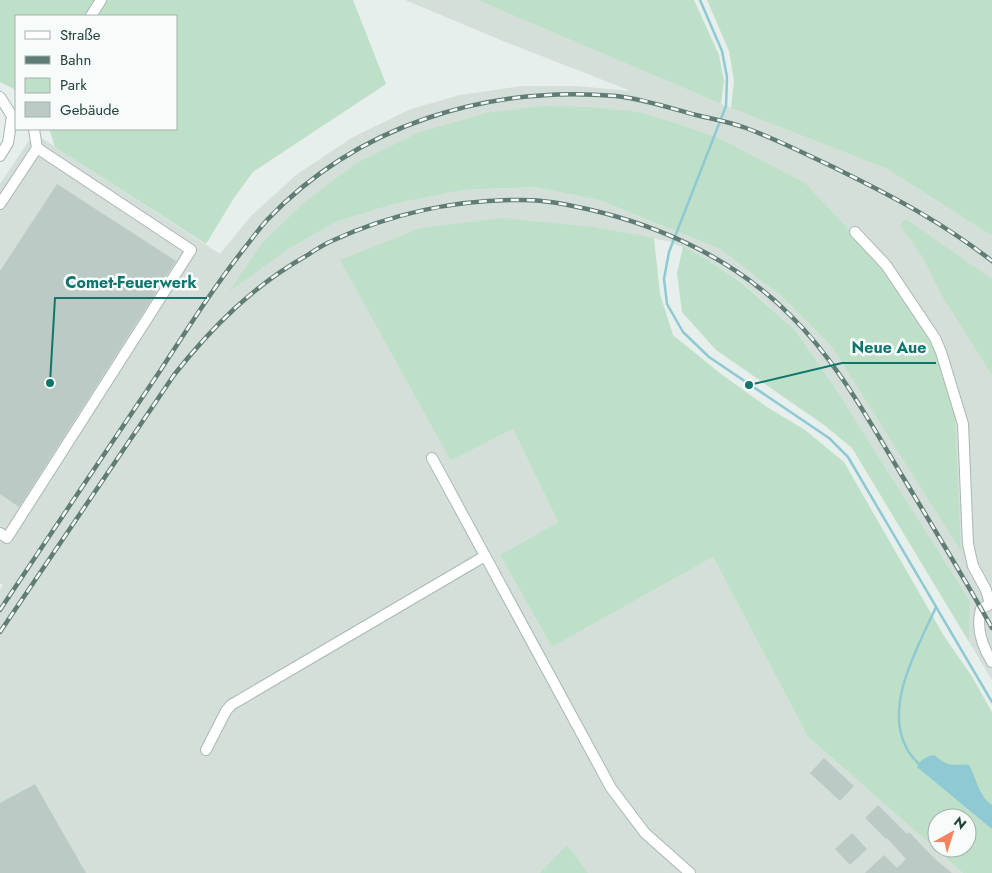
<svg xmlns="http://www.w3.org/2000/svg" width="992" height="873" viewBox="0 0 992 873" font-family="Jost,sans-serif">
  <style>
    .built { fill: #d4dfda; fill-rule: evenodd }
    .green { fill: #bfe0c8; fill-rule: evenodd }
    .water { fill: #8ec9d4 }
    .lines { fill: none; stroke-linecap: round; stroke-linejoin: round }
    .stream { stroke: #8ec9d4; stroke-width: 2.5 }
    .building { fill: #bbcac4 }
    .minor-casing { stroke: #a8b8b2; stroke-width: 12 }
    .minor { stroke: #fff; stroke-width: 10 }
    .rail-casing { stroke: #5f7d75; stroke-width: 4.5 }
    .rail { stroke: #f7fbf9; stroke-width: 2.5; stroke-dasharray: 8; stroke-linecap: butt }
    .leader { fill: none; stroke: #0f766e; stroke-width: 2 }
    .callout-dot { fill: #0f766e; stroke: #f7fbf9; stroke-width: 2 }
    .callout-label { font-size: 16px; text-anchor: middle; font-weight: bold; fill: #0f766e; stroke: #f7fbf9; stroke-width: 5; stroke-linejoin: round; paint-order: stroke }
  </style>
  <rect width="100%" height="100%" fill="#e6efeb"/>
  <!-- built -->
  <path class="built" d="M 405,0 L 477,0 L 721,104 L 887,169 L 992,236 L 992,680 L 969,642 L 970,601 L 834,386 L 795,330 L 742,282 L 708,260 L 671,242 L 595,227 L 451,461 L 513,429 L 558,522 L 500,555 L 552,647 L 713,557 L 808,737 L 963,873 L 0,873 L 0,590 L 3,585 L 0,583 L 0,184 L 34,133 L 220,254 L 251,216 L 296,175 L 353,137 L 411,109 L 460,95 L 522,86 L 576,86 L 631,91 L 503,41 ZM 639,112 L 670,121 L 719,138 L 804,182 L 961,549 L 832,347 L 780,295 L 720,249 L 599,200 L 535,187 L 464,190 L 394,204 L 336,222 L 285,251 L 356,163 L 419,132 L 486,113 Z"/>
  <!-- green -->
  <g class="green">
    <path d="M 0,0 L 353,0 L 386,84 L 253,172 L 234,198 L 206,244 L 55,147 L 49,129 L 176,129 L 176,16 L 16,16 L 16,90 L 0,82 Z"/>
    <path d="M 477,0 L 694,0 L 719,55 L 724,81 L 721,104 Z"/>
    <path d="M 707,0 L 992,0 L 992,236 L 887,169 L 731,108 L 734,81 L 729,51 Z"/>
    <path d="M 543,106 L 590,107 L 639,112 L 670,121 L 719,138 L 804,182 L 882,265 L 935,350 L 955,417 L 961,551 L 832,347 L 780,295 L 720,249 L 599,200 L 535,187 L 464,190 L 394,204 L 336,222 L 285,251 L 229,292 L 262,243 L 308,199 L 356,163 L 419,132 L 486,113 Z"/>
    <path d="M 501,218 L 595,227 L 654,238 L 660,294 L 673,335 L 721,374 L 767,407 L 805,430 L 844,462 L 944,636 L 971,675 L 992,712 L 992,873 L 963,873 L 808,737 L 713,557 L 552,647 L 500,555 L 558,522 L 513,429 L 451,461 L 340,260 L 421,228 ZM 937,818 L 967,818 L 967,848 L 937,848 Z"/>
    <path d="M 906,219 L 992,279 L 992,375 L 942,296 L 924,259 L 900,225 Z"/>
    <path d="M 683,247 L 708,260 L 741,282 L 795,330 L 834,386 L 970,601 L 969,642 L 852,448 L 824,425 L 716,350 L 682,312 L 677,273 Z"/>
    <path d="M 567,845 L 588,873 L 540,873 Z"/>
  </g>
  <!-- water -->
  <path class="water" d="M 934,755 C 941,760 946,765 955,765 C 960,765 963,764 969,765 C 976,777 979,797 992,805 L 992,829 L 917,767 C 920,760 927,756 934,755 Z"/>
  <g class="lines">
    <!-- stream -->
    <g class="stream">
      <path d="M 700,0 L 722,51 L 727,77 L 726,106 L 669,252 L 664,279 L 667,304 L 683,332 L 709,357 L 829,438 L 848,457 L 992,702"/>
      <path d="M 919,764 C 915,760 910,755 907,749 C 883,706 918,647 936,607"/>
    </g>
  </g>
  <!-- building -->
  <g class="building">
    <path d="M 57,184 L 176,261 L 19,507 L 0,494 L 0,271 Z"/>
    <path d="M 824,758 L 854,786 L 840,801 L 810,773 Z"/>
    <path d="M 35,784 L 86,873 L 0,873 L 0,803 Z"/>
    <path d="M 878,805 L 907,834 L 909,832 L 936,860 L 952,873 L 865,873 L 884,855 L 897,868 L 906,859 L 887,838 L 886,839 L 865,818 Z"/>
    <path d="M 852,833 L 867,849 L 850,865 L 835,849 Z"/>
  </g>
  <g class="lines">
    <defs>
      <g id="minor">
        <path d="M 91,16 L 101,0"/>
        <path d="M 0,97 L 12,116 L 8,143 L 0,156"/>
        <path d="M 0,204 L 37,148"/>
        <path d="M 855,232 L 886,265 L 935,338 L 941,352 L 963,424 L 968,544 L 973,566 L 986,590 L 990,604"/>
        <path d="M 432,458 L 611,788 L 645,833 L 690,873"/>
        <path d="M 0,533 L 7,538 L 191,250 L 37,148 L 34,129"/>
        <path d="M 992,603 L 981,609 C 976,627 982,646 992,662"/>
        <path d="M 206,750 L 226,711 L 231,705 L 485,556"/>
      </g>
    </defs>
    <!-- minor casing -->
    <use href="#minor" class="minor-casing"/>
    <!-- minor -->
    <use href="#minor" class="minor"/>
    <defs>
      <g id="rail">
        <path d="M 0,610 C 53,530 107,450 160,371 C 188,328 215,285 247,245 C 253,237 260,228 267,220 C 357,125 487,85 616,96 C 643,99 670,108 696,115 C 713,119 730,122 746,128 C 778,140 808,155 839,170 C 894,197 943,223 992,261"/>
        <path d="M 0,632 L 174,375 C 212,327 253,286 306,256 C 315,250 324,244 334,240 C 391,214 455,200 517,200 C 541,199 564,204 587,209 C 662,226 735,260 790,315 C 836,360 868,419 901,474 C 932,525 963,576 992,628"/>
      </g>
    </defs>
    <!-- rail casing -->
    <use href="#rail" class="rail-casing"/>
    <!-- rail -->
    <use href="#rail" class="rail"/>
  </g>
  <!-- callouts -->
  <path class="leader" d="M50 383L55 298H207M749 385L842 363H936"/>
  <g class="callout-dot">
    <circle cx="50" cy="383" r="5"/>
    <circle cx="749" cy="385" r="5"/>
  </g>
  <g class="callout-label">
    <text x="131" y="288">Comet-Feuerwerk</text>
    <text x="889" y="353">Neue Aue</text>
  </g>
  <!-- legend -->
  <rect x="15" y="15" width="162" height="115" fill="#f7fbf9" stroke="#a3b1ad"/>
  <rect x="25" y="31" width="25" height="8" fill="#ffffff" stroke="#a3b1ad"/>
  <text x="60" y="40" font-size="15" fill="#24423a">Straße</text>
  <rect x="25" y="56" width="25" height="8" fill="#5f7d75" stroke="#a3b1ad"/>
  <text x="60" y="65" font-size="15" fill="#24423a">Bahn</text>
  <rect x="25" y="78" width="25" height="15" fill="#bfe0c8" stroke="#a3b1ad"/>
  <text x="60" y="90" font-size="15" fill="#24423a">Park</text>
  <rect x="25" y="102" width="25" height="15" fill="#bbcac4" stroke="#a3b1ad"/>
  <text x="60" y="115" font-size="15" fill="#24423a">Gebäude</text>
  <!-- north arrow -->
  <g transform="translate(952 833) rotate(39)"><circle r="24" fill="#f7fbf9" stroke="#a3b1ad"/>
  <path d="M0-4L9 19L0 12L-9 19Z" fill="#f4845f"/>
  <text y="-8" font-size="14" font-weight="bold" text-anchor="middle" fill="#24423a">N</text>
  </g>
</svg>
